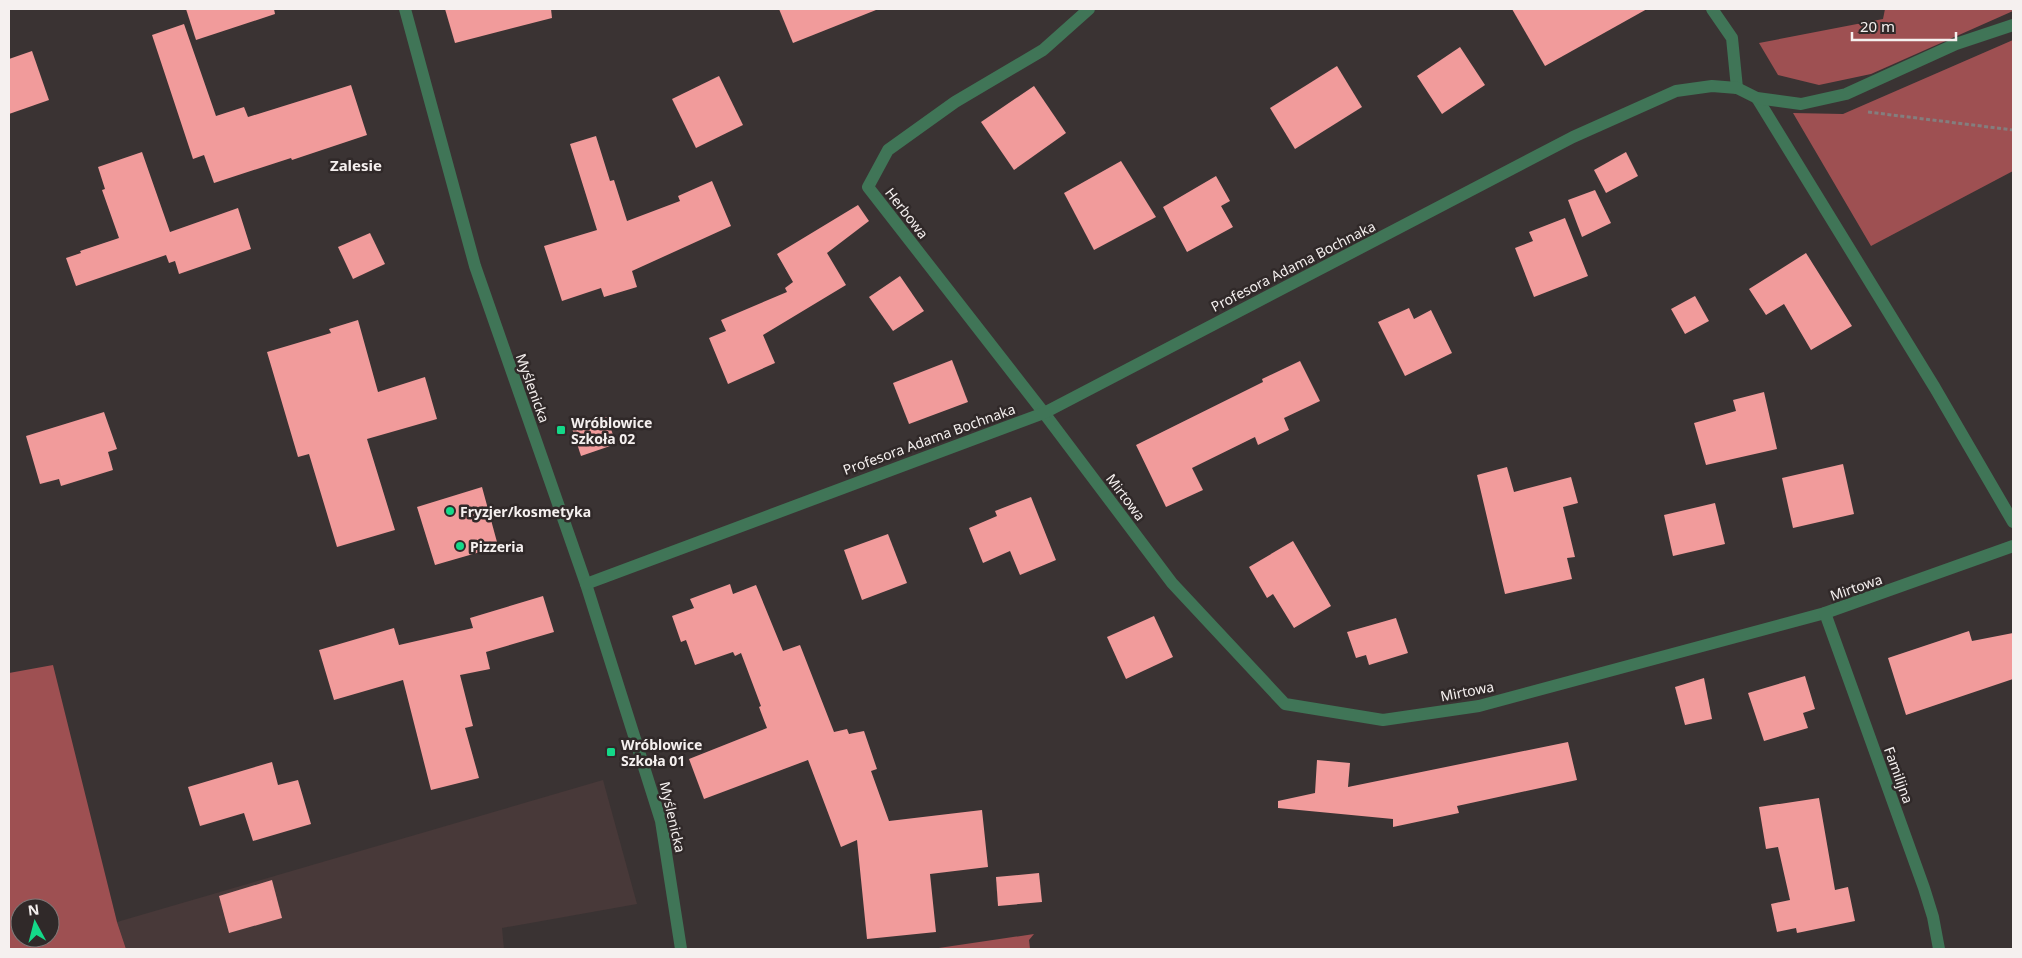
<svg xmlns="http://www.w3.org/2000/svg" width="2022" height="958" viewBox="0 0 2022 958" font-family="'Noto Sans',sans-serif">
  <style>
    .built { fill: #483939 }
    .forest { fill: #9e5052; fill-rule: evenodd }
    .building { fill: #f19b9b }
    .lines { fill: none; stroke-linecap: round; stroke-linejoin: round }
    .path { stroke: #847e7e; stroke-width: 3; stroke-dasharray: 4 2.5; stroke-linecap: butt }
    .minor { stroke: #407557; stroke-width: 12 }
    .poi-dot { fill: #14d989; stroke: #302929; stroke-width: 2 }
    .labels { text-anchor: middle; dominant-baseline: central; stroke-width: 5; stroke-linejoin: round; paint-order: stroke }
    .street-label { font-size: 14px; fill: #f5f0ef; stroke: #302929 }
    .poi-label { font-size: 14px; font-weight: bold; fill: #f5f0ef; stroke: #302929; text-anchor: start }
    .neighbourhood-label { font-size: 15px; font-weight: bold; fill: #f5f0ef; stroke: #302929 }
  </style>
  <rect width="100%" height="100%" fill="#3a3333"/>
  <!-- built -->
  <path class="built" d="M 603,780 L 637,904 L 502,928 L 504,949 L 126,949 L 117,922 Z"/>
  <!-- forest -->
  <g class="forest">
    <path d="M 1885,9 L 2013,9 L 2013,11 L 1871,74 L 1819,85 L 1778,75 L 1759,43 L 1883,19 Z"/>
    <path d="M 2013,40 L 2013,171 L 1871,246 L 1793,113 L 1843,114 Z"/>
    <path d="M 53,665 L 117,922 L 126,949 L 9,949 L 9,673 ZM 20,908 L 50,908 L 50,938 L 20,938 Z"/>
    <path d="M 1034,934 L 1029,940 L 1030,949 L 932,949 Z"/>
  </g>
  <!-- building -->
  <g class="building">
    <path d="M 186,9 L 274,9 L 275,14 L 196,40 Z"/>
    <path d="M 445,9 L 551,9 L 552,18 L 455,43 Z"/>
    <path d="M 779,9 L 875,9 L 876,10 L 793,43 Z"/>
    <path d="M 1512,9 L 1647,9 L 1545,66 Z"/>
    <path d="M 184,24 L 216,116 L 244,107 L 248,117 L 351,85 L 367,135 L 292,160 L 291,158 L 214,183 L 204,155 L 193,159 L 152,35 Z"/>
    <path d="M 1460,47 L 1485,85 L 1442,114 L 1417,76 Z"/>
    <path d="M 32,51 L 49,100 L 9,114 L 9,59 Z"/>
    <path d="M 1337,66 L 1362,107 L 1295,149 L 1270,108 Z"/>
    <path d="M 719,76 L 743,125 L 696,148 L 672,99 Z"/>
    <path d="M 1034,86 L 1066,133 L 1014,170 L 981,122 Z"/>
    <path d="M 596,136 L 610,181 L 614,180 L 627,221 L 680,201 L 678,196 L 712,181 L 731,226 L 632,271 L 637,287 L 604,297 L 601,288 L 562,301 L 544,246 L 597,230 L 570,144 Z"/>
    <path d="M 142,152 L 170,232 L 238,208 L 251,249 L 179,274 L 175,261 L 169,263 L 166,255 L 76,286 L 66,258 L 81,253 L 80,251 L 119,238 L 102,190 L 105,189 L 98,167 Z"/>
    <path d="M 1626,152 L 1638,176 L 1606,193 L 1594,170 Z"/>
    <path d="M 1121,161 L 1156,217 L 1094,250 L 1064,193 Z"/>
    <path d="M 1216,176 L 1230,201 L 1221,206 L 1233,227 L 1187,252 L 1163,207 Z"/>
    <path d="M 1595,190 L 1611,223 L 1582,237 L 1568,200 Z"/>
    <path d="M 858,205 L 869,221 L 827,253 L 846,285 L 763,335 L 775,363 L 728,384 L 709,338 L 726,331 L 721,320 L 787,292 L 785,288 L 793,282 L 777,254 Z"/>
    <path d="M 1565,218 L 1588,276 L 1534,297 L 1515,248 L 1533,241 L 1529,232 Z"/>
    <path d="M 370,233 L 385,264 L 353,279 L 338,247 Z"/>
    <path d="M 1806,253 L 1852,326 L 1811,350 L 1784,304 L 1766,315 L 1749,289 Z"/>
    <path d="M 900,276 L 924,311 L 893,331 L 869,297 Z"/>
    <path d="M 1695,296 L 1709,321 L 1685,334 L 1671,309 Z"/>
    <path d="M 1409,308 L 1414,319 L 1431,310 L 1452,353 L 1405,376 L 1378,322 Z"/>
    <path d="M 358,320 L 378,392 L 425,377 L 437,419 L 367,439 L 395,530 L 337,547 L 309,454 L 298,457 L 267,352 L 331,333 L 329,329 Z"/>
    <path d="M 952,360 L 968,402 L 909,424 L 893,383 Z"/>
    <path d="M 1300,361 L 1320,401 L 1284,418 L 1289,430 L 1258,445 L 1255,437 L 1192,468 L 1203,490 L 1166,507 L 1136,445 L 1263,382 L 1262,379 Z"/>
    <path d="M 1764,392 L 1777,449 L 1706,465 L 1694,423 L 1736,411 L 1733,400 Z"/>
    <path d="M 104,412 L 117,449 L 108,452 L 113,470 L 61,486 L 59,479 L 40,484 L 26,436 Z"/>
    <path d="M 607,417 L 616,444 L 581,456 L 572,428 Z"/>
    <path d="M 1843,464 L 1854,514 L 1793,528 L 1782,478 Z"/>
    <path d="M 1507,467 L 1514,492 L 1571,477 L 1578,503 L 1563,507 L 1575,557 L 1567,558 L 1572,579 L 1505,594 L 1477,475 Z"/>
    <path d="M 482,487 L 497,542 L 486,546 L 487,550 L 435,565 L 417,507 Z"/>
    <path d="M 1031,497 L 1056,560 L 1020,575 L 1010,551 L 983,563 L 969,528 L 997,516 L 995,511 Z"/>
    <path d="M 1715,503 L 1725,544 L 1673,556 L 1664,515 Z"/>
    <path d="M 888,534 L 907,583 L 862,600 L 844,550 Z"/>
    <path d="M 1293,541 L 1331,606 L 1294,628 L 1273,594 L 1267,598 L 1249,567 Z"/>
    <path d="M 730,584 L 733,594 L 756,585 L 783,651 L 800,645 L 834,732 L 847,729 L 849,734 L 864,731 L 877,769 L 871,771 L 889,821 L 982,810 L 988,867 L 930,874 L 936,932 L 867,939 L 857,840 L 841,847 L 808,760 L 704,799 L 689,759 L 767,728 L 759,707 L 761,706 L 741,653 L 735,656 L 733,652 L 695,665 L 686,640 L 681,642 L 672,616 L 694,608 L 690,599 Z"/>
    <path d="M 543,596 L 554,632 L 486,652 L 490,669 L 460,675 L 473,726 L 465,728 L 479,778 L 431,790 L 403,680 L 334,700 L 319,650 L 394,628 L 399,645 L 473,628 L 470,618 Z"/>
    <path d="M 1154,616 L 1173,657 L 1126,679 L 1107,637 Z"/>
    <path d="M 1396,618 L 1408,653 L 1369,665 L 1366,655 L 1356,658 L 1347,632 Z"/>
    <path d="M 1969,631 L 1972,641 L 2013,633 L 2013,679 L 1906,715 L 1888,658 Z"/>
    <path d="M 1805,676 L 1815,709 L 1803,713 L 1808,728 L 1764,741 L 1748,693 Z"/>
    <path d="M 1704,678 L 1712,719 L 1685,725 L 1675,687 Z"/>
    <path d="M 1568,742 L 1577,780 L 1457,806 L 1459,813 L 1393,827 L 1393,819 L 1278,808 L 1278,801 L 1315,793 L 1317,760 L 1350,763 L 1348,787 Z"/>
    <path d="M 272,762 L 278,785 L 298,780 L 311,824 L 253,841 L 244,813 L 200,826 L 188,787 Z"/>
    <path d="M 1819,798 L 1835,890 L 1848,887 L 1855,921 L 1797,933 L 1796,928 L 1777,932 L 1771,904 L 1790,900 L 1778,847 L 1766,849 L 1759,807 Z"/>
    <path d="M 1039,873 L 1042,902 L 998,906 L 996,877 Z"/>
    <path d="M 272,880 L 282,918 L 229,933 L 219,896 Z"/>
  </g>
  <g class="lines">
    <!-- path -->
    <path class="path" d="M 1868,112 L 2013,130"/>
    <!-- minor -->
    <g class="minor">
      <path d="M 405,9 L 475,266 L 586,584 L 661,821 L 681,949"/>
      <path d="M 1089,9 L 1043,50 L 955,102 L 888,150 L 868,187 L 1044,413 L 1172,583 L 1285,704 L 1383,720 L 1479,706 L 1825,613 L 2013,546"/>
      <path d="M 1712,9 L 1732,38 L 1737,88"/>
      <path d="M 1757,98 L 1935,388 L 2013,522"/>
      <path d="M 586,584 L 1044,413 L 1573,137 L 1676,91 L 1712,86 L 1737,88 L 1757,98 L 1801,104 L 1846,94 L 1956,44 L 2013,25"/>
      <path d="M 1825,613 L 1924,888 L 1933,917 L 1939,949"/>
    </g>
  </g>
  <!-- markers -->
  <g class="poi-dot">
    <rect x="556" y="425" width="10" height="10" rx="2.5"/>
    <circle cx="450" cy="511" r="5"/>
    <circle cx="460" cy="546" r="5"/>
    <rect x="606" y="747" width="10" height="10" rx="2.5"/>
  </g>
  <g class="labels">
    <!-- street labels -->
    <g class="street-label">
      <text transform="translate(907 213) rotate(52)">Herbowa</text>
      <text transform="translate(1293 266) rotate(-27)">Profesora Adama Bochnaka</text>
      <text transform="translate(533 388) rotate(70)">Myślenicka</text>
      <text transform="translate(929 439) rotate(-20)">Profesora Adama Bochnaka</text>
      <text transform="translate(1126 497) rotate(53)">Mirtowa</text>
      <text transform="translate(1856 587) rotate(-19)">Mirtowa</text>
      <text transform="translate(1467 691) rotate(-11)">Mirtowa</text>
      <text transform="translate(1899 775) rotate(70)">Familijna</text>
      <text transform="translate(673 817) rotate(77)">Myślenicka</text>
    </g>
    <!-- poi labels -->
    <g class="poi-label">
      <text x="571" y="422">Wróblowice<tspan x="571" dy="16">Szkoła 02</tspan></text>
      <text x="460" y="511">Fryzjer/kosmetyka</text>
      <text x="470" y="546">Pizzeria</text>
      <text x="621" y="744">Wróblowice<tspan x="621" dy="16">Szkoła 01</tspan></text>
    </g>
    <!-- neighbourhood labels -->
    <g class="neighbourhood-label">
      <text x="356" y="165">Zalesie</text>
    </g>
  </g>
  <!-- border -->
  <rect width="2022" height="958" fill="none" stroke="#f5f0ef" stroke-width="20"/>
  <!-- north arrow -->
  <g transform="translate(35 923) rotate(353)"><circle r="24" fill="#302929" stroke="#7f7978"/>
  <path d="M0-4L9 19L0 12L-9 19Z" fill="#14d989"/>
  <text y="-8" font-size="14" font-weight="bold" text-anchor="middle" fill="#f5f0ef">N</text>
  </g>
  <!-- scale -->
  <path d="M1852 32v8h104v-8" fill="none" stroke="#f5f0ef" stroke-width="2.5"/>
  <text x="1860" y="32" font-size="15" fill="#f5f0ef" stroke="#302929" stroke-width="4" paint-order="stroke">20 m</text>
</svg>
